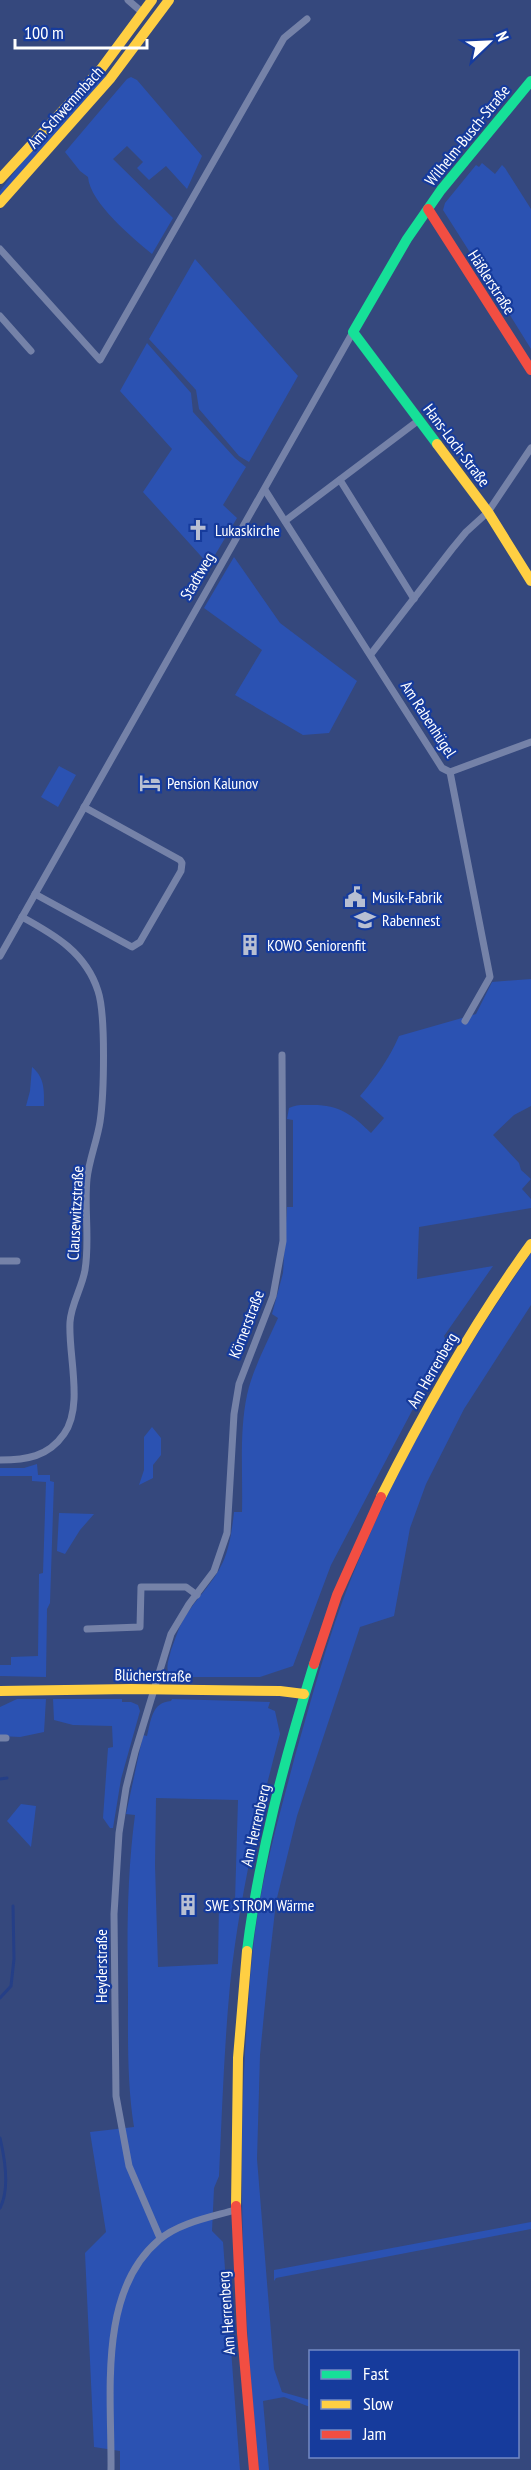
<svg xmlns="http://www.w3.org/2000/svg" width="531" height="2470" viewBox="0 0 531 2470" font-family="'PT Sans Narrow',sans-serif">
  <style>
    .green { fill: #2b52b2; fill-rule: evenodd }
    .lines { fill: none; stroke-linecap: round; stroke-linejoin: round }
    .stream { stroke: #253f87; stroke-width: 3 }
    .street { stroke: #7582a8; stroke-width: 7 }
    .fast { stroke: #16e098; stroke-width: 10 }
    .slow { stroke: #ffcf43; stroke-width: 10 }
    .jam { stroke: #f24e42; stroke-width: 10 }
    .labels { text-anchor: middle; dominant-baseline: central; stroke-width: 4.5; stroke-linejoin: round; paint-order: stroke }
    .street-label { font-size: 16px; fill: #fff; stroke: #163b9c }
    .poi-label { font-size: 16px; fill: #fff; stroke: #163b9c; text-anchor: start }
  </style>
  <rect width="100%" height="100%" fill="#35487d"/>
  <!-- green -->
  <g class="green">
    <path d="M 103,74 L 106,76 L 0,196 L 0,191 L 21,163 Z"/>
    <path d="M 131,77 L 137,80 L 202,156 L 187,189 L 166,166 L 149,180 L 137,168 L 143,162 L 127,146 L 113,159 L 173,218 L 152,254 C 133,238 90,203 88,177 L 80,171 L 65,152 L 127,79 Z"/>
    <path d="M 482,163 L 495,174 L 502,165 L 505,168 L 531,209 L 531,349 L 490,283 L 492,281 L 488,275 L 485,276 L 443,210 L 445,203 L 476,165 L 479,167 Z"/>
    <path d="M 195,259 L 298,376 L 249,462 L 239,456 L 199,409 L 196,390 L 149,339 Z"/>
    <path d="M 147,343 L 191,393 L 193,412 L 235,458 L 246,467 L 223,505 L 237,518 L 209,565 L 143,492 L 172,449 L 120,391 Z"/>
    <path d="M 234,557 L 280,623 L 357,681 L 329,733 L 303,735 L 235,695 L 262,650 L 204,608 Z"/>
    <path d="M 59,766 L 76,775 L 58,807 L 41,797 Z"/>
    <path d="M 531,979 L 531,1106 L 514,1115 L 493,1135 L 519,1163 L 521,1170 L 531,1179 L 522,1189 L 531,1199 L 531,1208 L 419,1227 L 417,1279 L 493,1266 L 444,1336 L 447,1344 L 331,1565 L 293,1666 L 260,1677 L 171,1677 C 164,1668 169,1660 171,1650 C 175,1640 178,1629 183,1620 C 195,1599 213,1584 223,1562 C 230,1546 232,1529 234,1512 L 242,1512 C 243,1474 239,1433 247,1395 C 253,1368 267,1343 278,1318 L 272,1314 L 283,1273 L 287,1207 L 293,1207 L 293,1120 L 287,1119 L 289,1108 C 297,1104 304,1105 313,1105 C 339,1105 353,1115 371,1133 L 384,1118 L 360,1096 C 376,1077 389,1059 399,1036 L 476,1014 L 492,982 Z"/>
    <path d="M 32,1067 C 45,1078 44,1090 44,1106 L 26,1106 L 30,1091 Z"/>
    <path d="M 531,1253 L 531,1305 L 464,1409 L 426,1484 L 410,1528 L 394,1616 L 360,1627 L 297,1816 L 276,1902 L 268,1973 L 260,2055 L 257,2159 L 274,2369 L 282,2392 L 310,2400 L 310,2407 L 284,2397 L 263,2401 L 269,2470 L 259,2470 C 245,2331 237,2193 245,2053 C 248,2009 250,1963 257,1919 C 265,1864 281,1810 295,1756 C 312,1697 328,1636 351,1579 C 397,1463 460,1355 531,1253 Z"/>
    <path d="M 152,1427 L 161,1438 L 161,1455 L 153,1465 L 153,1478 L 139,1485 L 144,1470 L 144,1437 Z"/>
    <path d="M 37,1464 L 38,1475 L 50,1475 L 50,1481 L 54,1482 L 50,1603 L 47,1609 L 46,1677 L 0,1676 L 0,1665 L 11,1665 L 11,1657 L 38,1656 L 39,1574 L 43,1573 L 46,1482 L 32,1481 L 32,1476 L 0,1476 L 0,1468 L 24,1468 Z"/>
    <path d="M 59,1513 L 94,1514 L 80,1530 L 65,1554 L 57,1551 Z"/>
    <path d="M 17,1699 L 46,1699 L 44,1732 L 20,1737 L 0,1736 L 0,1707 Z"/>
    <path d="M 53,1699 L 122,1699 L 122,1702 L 131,1702 L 138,1705 L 140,1711 L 121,1779 L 113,1828 L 110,1828 L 103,1818 L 108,1748 L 113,1747 L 112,1726 L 73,1725 L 54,1720 Z"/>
    <path d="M 172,1699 L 270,1702 L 268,1708 L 275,1711 L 280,1734 C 258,1816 239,1900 230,1985 C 224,2049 222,2112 219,2176 L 214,2188 L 212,2231 L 223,2242 L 240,2470 L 120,2470 L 120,2451 L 94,2447 L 85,2253 L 106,2232 L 90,2132 L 134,2127 C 127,2083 128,2038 128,1994 C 127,1934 127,1875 135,1815 L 126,1814 L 143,1735 L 147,1736 C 151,1720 152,1702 171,1701 ZM 156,1798 L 238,1800 L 235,1901 L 219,1902 L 218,1964 L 158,1967 L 155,1865 Z"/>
    <path d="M 21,1804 L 36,1806 L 31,1847 L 7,1821 Z"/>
    <path d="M 531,2222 L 531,2229 L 276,2278 L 274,2281 L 274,2270 Z"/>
  </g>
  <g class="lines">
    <!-- stream -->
    <g class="stream">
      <path d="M 0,1779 L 7,1778"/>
      <path d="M 0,1998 L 11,1986 L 14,1959 L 13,1906"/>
      <path d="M 0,2138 C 5,2159 10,2189 0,2208"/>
    </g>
    <!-- street -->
    <g class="street">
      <path d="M 128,0 L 143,13"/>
      <path d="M 0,249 L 100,360 L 284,38 L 307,19"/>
      <path d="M 0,316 L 31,351"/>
      <path d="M 340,480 L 414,599"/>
      <path d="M 265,490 L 442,768 L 450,772 L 490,977 L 465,1021"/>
      <path d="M 285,521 L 419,420"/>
      <path d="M 371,654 L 452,549 L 466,532 L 488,512 L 531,448"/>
      <path d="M 450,772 L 531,742"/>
      <path d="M 35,894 L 132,947 L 140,942 L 181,871 L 182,863 L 180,860 L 84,807"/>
      <path d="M 0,956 L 353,332"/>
      <path d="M 0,1261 L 17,1261"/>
      <path d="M 0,1460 C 26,1460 48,1457 64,1434 C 84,1406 68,1355 70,1322 C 71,1304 82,1288 85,1270 C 90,1240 84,1209 87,1179 C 89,1160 97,1141 100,1122 C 104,1095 106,1015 98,991 C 86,953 55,935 22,917"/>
      <path d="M 87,1629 L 140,1627 L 141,1587 L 186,1587 L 197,1595"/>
      <path d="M 0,1738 L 6,1738"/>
      <path d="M 160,2238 L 129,2166 L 116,2096 L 114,1914 L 119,1833 L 126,1788 L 135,1752 L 171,1634 L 189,1604 L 214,1571 L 227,1533 L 234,1414 L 239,1384 L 273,1296 L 283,1241 L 282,1055"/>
      <path d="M 111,2470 C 112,2397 97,2292 159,2240 C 178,2223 211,2217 235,2210"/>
    </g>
    <!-- fast -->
    <g class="fast">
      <path d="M 437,444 L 353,332 L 407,239 L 441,190 L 531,81"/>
      <path d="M 247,1951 C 259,1854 285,1758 314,1664"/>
    </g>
    <!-- slow -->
    <g class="slow">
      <path d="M 0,179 L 101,69 L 152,0"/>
      <path d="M 0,203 L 110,79 L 169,0"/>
      <path d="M 437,444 L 488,512 L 531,581"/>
      <path d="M 381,1497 C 425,1409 473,1324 531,1244"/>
      <path d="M 0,1691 L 131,1689 L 280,1691 L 304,1694"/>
      <path d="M 236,2206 L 238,2058 L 247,1951"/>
    </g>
    <!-- jam -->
    <g class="jam">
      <path d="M 428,209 L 531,370"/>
      <path d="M 314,1664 L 337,1595 L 381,1497"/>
      <path d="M 236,2206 L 242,2333 L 254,2470"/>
    </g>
  </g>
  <!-- icons -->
  <defs>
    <symbol id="church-bare" viewBox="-9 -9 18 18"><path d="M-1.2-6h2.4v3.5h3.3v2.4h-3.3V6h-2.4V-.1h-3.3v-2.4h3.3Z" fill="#b8bfd2" stroke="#163b9c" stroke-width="2.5" paint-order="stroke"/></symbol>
    <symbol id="hotel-bare" viewBox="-9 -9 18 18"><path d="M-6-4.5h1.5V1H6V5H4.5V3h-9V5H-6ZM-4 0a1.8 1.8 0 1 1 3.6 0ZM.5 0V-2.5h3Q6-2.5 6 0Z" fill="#b8bfd2" stroke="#163b9c" stroke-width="2.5" paint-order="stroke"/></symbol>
    <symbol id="civic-bare" viewBox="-9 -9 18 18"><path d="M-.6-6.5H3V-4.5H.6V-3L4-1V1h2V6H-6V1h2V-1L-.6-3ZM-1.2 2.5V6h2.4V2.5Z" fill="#b8bfd2" stroke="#163b9c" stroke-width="2.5" paint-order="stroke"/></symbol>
    <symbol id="school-bare" viewBox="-9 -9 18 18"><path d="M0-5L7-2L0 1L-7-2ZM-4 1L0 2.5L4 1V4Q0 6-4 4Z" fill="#b8bfd2" stroke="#163b9c" stroke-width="2.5" paint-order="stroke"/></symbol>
    <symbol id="building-bare" viewBox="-9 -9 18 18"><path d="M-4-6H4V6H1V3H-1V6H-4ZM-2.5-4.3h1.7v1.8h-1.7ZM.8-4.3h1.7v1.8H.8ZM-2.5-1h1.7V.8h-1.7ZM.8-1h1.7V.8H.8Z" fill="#b8bfd2" stroke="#163b9c" stroke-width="2.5" paint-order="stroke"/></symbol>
  </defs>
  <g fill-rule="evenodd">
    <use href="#church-bare" x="183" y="515" width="30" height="30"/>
    <use href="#hotel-bare" x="135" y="768" width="30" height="30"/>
    <use href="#civic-bare" x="340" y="882" width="30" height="30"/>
    <use href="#school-bare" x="350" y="905" width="30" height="30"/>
    <use href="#building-bare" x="235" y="930" width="30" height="30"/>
    <use href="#building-bare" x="173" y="1890" width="30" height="30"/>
  </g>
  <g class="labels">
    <!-- street labels -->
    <g class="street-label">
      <text transform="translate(65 107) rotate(-48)">Am Schwemmbach</text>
      <text transform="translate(467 135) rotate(-51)">Wilhelm-Busch-Straße</text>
      <text transform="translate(492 282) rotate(57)">Häßlerstraße</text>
      <text transform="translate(457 445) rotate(53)">Hans-Loch-Straße</text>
      <text transform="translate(197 576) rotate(-60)">Stadtweg</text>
      <text transform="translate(429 719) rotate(57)">Am Rabenhügel</text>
      <text transform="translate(75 1213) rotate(-87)">Clausewitzstraße</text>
      <text transform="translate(246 1324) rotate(-69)">Körnerstraße</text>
      <text transform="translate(432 1370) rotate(-60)">Am Herrenberg</text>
      <text transform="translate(153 1675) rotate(1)">Blücherstraße</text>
      <text transform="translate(255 1825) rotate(-77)">Am Herrenberg</text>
      <text transform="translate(101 1966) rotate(-90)">Heyderstraße</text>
      <text transform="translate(226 2313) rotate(-94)">Am Herrenberg</text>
    </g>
    <!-- poi labels -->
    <g class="poi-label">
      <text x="215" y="530">Lukaskirche</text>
      <text x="167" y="783">Pension Kalunov</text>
      <text x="372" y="897">Musik-Fabrik</text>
      <text x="382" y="920">Rabennest</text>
      <text x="267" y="945">KOWO Seniorenfit</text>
      <text x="205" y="1905">SWE STROM Wärme</text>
    </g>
  </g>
  <!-- legend -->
  <rect x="309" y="2350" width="210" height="108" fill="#163b9c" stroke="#7389c4" stroke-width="1.5"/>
  <rect x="321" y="2370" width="30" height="9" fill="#16e098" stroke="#7389c4" stroke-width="1.5"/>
  <text x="363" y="2380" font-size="18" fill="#ffffff">Fast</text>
  <rect x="321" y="2400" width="30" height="9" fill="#ffcf43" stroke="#7389c4" stroke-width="1.5"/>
  <text x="363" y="2410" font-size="18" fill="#ffffff">Slow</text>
  <rect x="321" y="2430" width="30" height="9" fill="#f24e42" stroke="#7389c4" stroke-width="1.5"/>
  <text x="363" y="2440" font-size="18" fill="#ffffff">Jam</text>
  <!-- north arrow -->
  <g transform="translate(489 42) rotate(67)" stroke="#163b9c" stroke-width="4.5" paint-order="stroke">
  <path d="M0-4.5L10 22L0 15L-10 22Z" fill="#ffffff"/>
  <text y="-9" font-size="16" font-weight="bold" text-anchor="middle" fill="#ffffff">N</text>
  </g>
  <!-- scale -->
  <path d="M15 39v9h132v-9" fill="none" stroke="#ffffff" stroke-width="3"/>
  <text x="24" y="39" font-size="18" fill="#ffffff" stroke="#163b9c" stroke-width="4.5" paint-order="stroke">100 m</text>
</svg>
